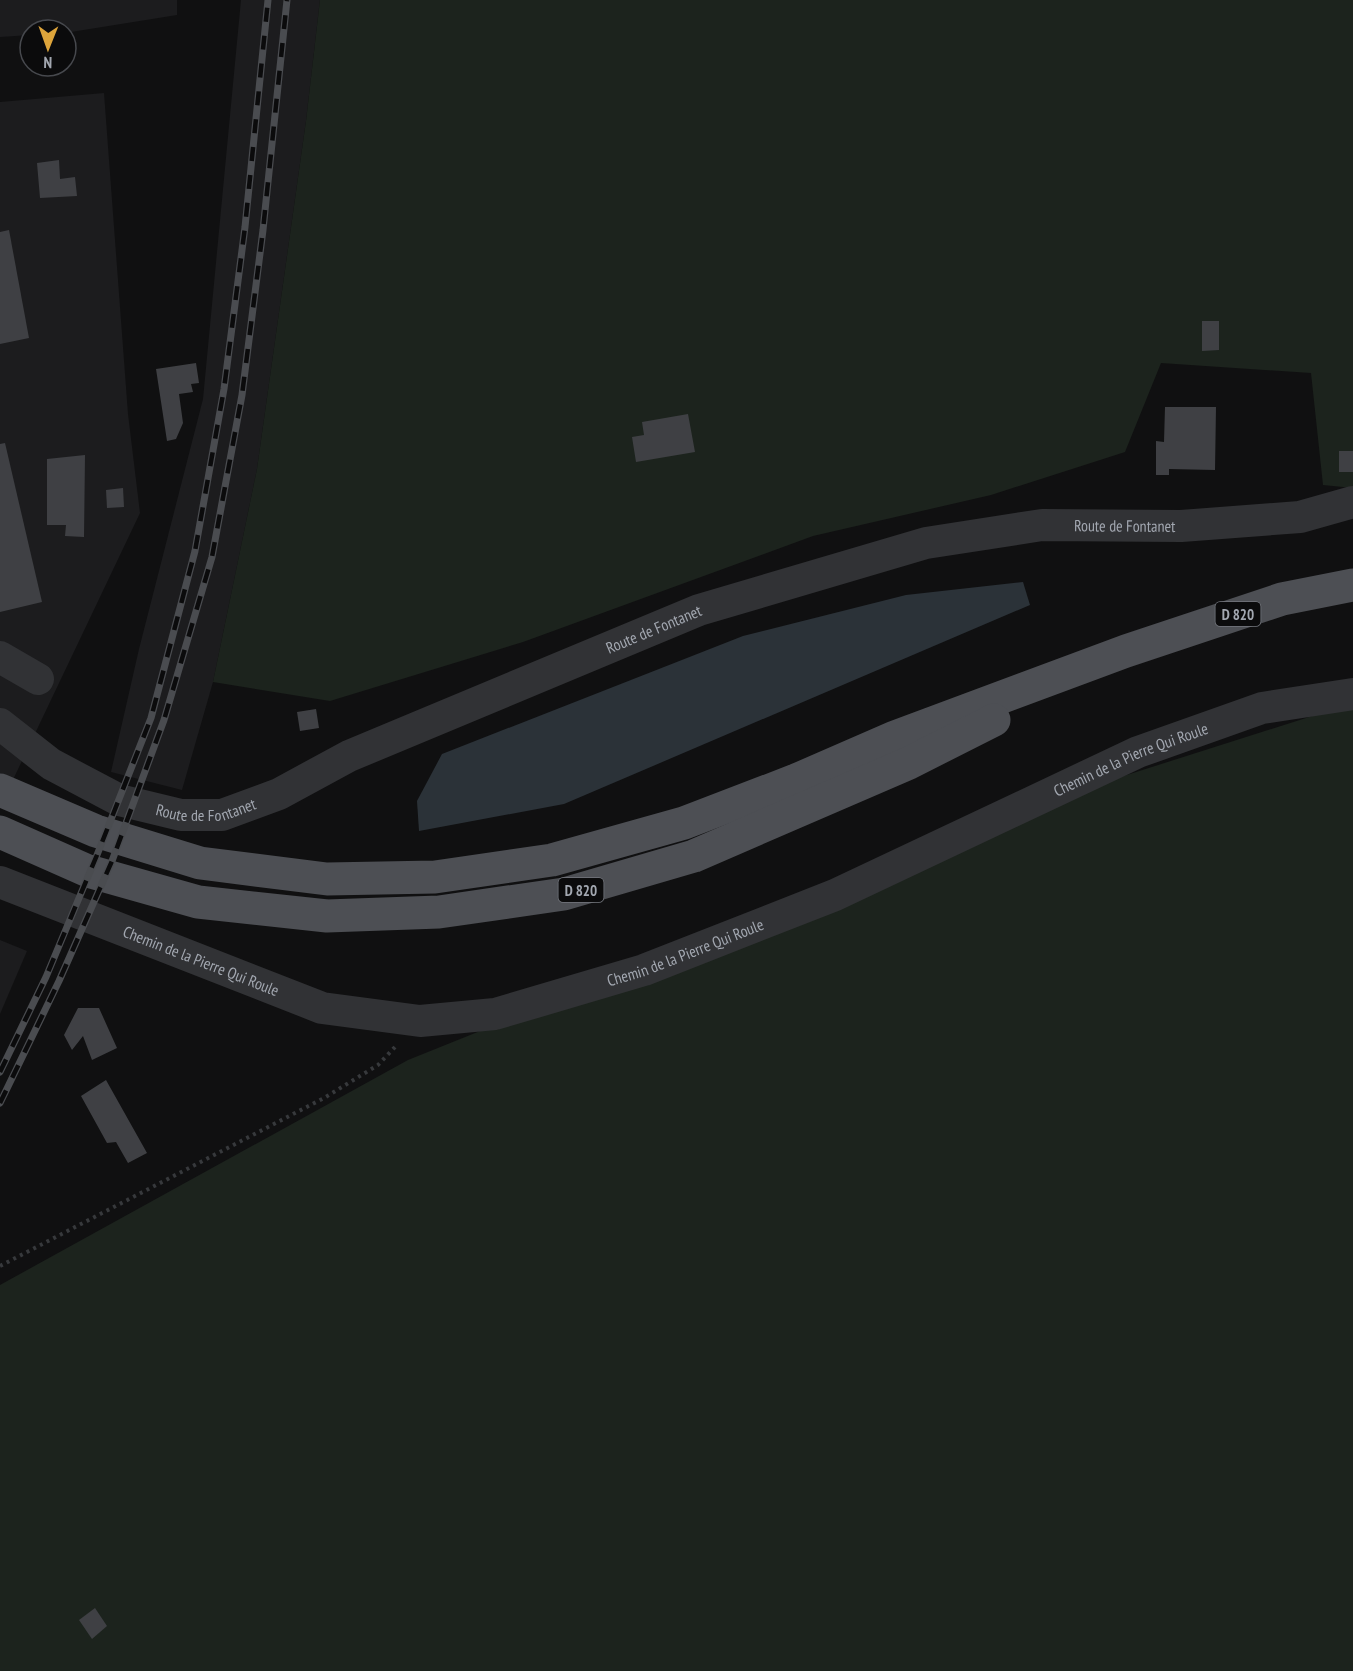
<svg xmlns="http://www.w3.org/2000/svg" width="1353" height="1671" viewBox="0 0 1353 1671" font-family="'PT Sans Narrow',sans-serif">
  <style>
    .built { fill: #1c1c1e }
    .green { fill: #1c231d }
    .water { fill: #2b3238 }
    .building { fill: #3f4044 }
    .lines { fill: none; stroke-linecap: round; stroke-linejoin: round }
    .path { stroke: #37393c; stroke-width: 4; stroke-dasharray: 3 4.5; stroke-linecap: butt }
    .minor { stroke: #313235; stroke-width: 32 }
    .major { stroke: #4d4f54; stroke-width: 33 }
    .rail-casing { stroke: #4a4c50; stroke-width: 7 }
    .rail { stroke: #0b0b0c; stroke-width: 4.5; stroke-dasharray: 14; stroke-linecap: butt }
    .labels { text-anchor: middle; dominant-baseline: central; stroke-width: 6; stroke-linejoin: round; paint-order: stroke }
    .shield { fill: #0b0b0c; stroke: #75787f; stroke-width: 1.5 }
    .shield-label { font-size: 15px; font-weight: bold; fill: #a2a7b0 }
    .street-label { font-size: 16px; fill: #a2a7b0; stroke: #0b0b0c }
  </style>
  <rect width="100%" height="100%" fill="#101011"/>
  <!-- built -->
  <g class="built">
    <path d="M 0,0 L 177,0 L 177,15 L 71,32 L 66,32 L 66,30 L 30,30 L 30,35 L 0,37 Z"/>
    <path d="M 241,0 L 320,0 L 306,121 L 257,469 L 213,682 L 182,790 L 111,772 L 139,649 L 203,399 Z"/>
    <path d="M 104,93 L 128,414 L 140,513 L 0,807 L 0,102 Z"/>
    <path d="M 0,940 L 27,951 L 0,1014 Z"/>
  </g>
  <!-- green -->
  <g class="green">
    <path d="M 320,0 L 1353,0 L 1353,488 L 1323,485 L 1311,373 L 1161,363 L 1125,452 L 991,495 L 813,536 L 523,642 L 330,701 L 213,682 L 257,469 L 306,121 Z"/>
    <path d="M 1353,703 L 1353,1671 L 0,1671 L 0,1285 L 408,1060 L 1086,788 Z"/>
  </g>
  <!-- water -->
  <path class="water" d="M 1023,582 L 1030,605 L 564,804 L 419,831 L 417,801 L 442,754 L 743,636 L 906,595 Z"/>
  <!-- building -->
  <g class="building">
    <path d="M 59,160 L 60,179 L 75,177 L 77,196 L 40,198 L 37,163 Z"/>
    <path d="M 9,230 L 29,338 L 0,344 L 0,232 Z"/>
    <path d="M 1202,321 L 1219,321 L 1219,350 L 1202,351 Z"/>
    <path d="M 196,363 L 199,383 L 191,384 L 193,392 L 179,394 L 183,423 L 176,439 L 167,441 L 156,369 Z"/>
    <path d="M 1165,407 L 1216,407 L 1215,470 L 1169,469 L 1169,475 L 1156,475 L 1156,441 L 1164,442 Z"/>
    <path d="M 688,414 L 695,452 L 636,462 L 632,437 L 644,435 L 642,422 Z"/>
    <path d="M 5,443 L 42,602 L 0,612 L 0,444 Z"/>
    <rect x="1339" y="451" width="14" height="21"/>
    <path d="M 85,455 L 84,537 L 65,536 L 66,525 L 47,525 L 47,459 Z"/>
    <path d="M 123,488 L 124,507 L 107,508 L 106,490 Z"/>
    <path d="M 316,709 L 319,728 L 300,731 L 297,712 Z"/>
    <path d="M 78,1008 L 99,1008 L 117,1048 L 92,1060 L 83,1036 L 72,1050 L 64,1035 Z"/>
    <path d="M 106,1080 L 147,1153 L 128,1163 L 116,1142 L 107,1143 L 81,1096 Z"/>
    <path d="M 95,1608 L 107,1626 L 92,1639 L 79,1620 Z"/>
  </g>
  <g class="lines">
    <!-- path -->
    <path class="path" d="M 0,1266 L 324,1098 L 378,1065 L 395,1047"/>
    <!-- minor -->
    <g class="minor">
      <path d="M 0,657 L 38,679"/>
      <path id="s1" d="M 0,724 L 51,764 L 119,800 L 181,815 L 222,815 L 279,794 L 349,756 L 699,610 L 926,543 L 1042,525 L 1181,526 L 1300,517 L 1353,502"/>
      <path id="s2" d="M 0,882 L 322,1008 L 420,1021 L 495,1014 L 644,970 L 835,895 L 1138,752 L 1262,708 L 1353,694"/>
    </g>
    <!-- major -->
    <g class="major">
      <path d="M 0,790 L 96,831 L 200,863 L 327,879 L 435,877 L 552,860 L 684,823 L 796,780 L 895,737 L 1126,651 L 1282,599 L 1353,585"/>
      <path d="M 0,832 L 88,871 L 198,902 L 327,916 L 439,912 L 564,894 L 694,856 L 909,763 L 994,720"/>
    </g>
    <defs>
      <g id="rail">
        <path d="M 0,1072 L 46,977 L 97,855 L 151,718 L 195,551 L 224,389 L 245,227 L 268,0"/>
        <path d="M 0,1103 L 59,981 L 112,861 L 164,720 L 212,557 L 242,395 L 263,230 L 287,0"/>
      </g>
    </defs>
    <!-- rail casing -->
    <use href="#rail" class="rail-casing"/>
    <!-- rail -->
    <use href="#rail" class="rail"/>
  </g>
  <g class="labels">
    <!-- shield labels -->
    <g class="shield">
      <rect x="1215.5" y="602" width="45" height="24" rx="4.5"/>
      <rect x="558.5" y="878" width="45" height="24" rx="4.5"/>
    </g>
    <g class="shield-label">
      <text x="1238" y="614">D 820</text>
      <text x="581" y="890">D 820</text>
    </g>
    <!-- street labels -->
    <g class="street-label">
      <text stroke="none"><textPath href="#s1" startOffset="1203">Route de Fontanet</textPath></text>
      <text stroke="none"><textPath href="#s1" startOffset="717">Route de Fontanet</textPath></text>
      <text stroke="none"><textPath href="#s2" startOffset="1206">Chemin de la Pierre Qui Roule</textPath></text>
      <text stroke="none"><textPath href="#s1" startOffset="231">Route de Fontanet</textPath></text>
      <text stroke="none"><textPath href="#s2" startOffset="720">Chemin de la Pierre Qui Roule</textPath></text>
      <text stroke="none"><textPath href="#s2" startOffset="216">Chemin de la Pierre Qui Roule</textPath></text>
    </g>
  </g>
  <!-- north arrow -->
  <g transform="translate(48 48) rotate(181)"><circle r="28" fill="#0b0b0c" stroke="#47494e" stroke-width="1.5"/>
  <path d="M0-4.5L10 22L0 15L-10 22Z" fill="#dea53b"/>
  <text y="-9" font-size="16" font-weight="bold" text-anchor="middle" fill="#a2a7b0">N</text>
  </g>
</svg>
